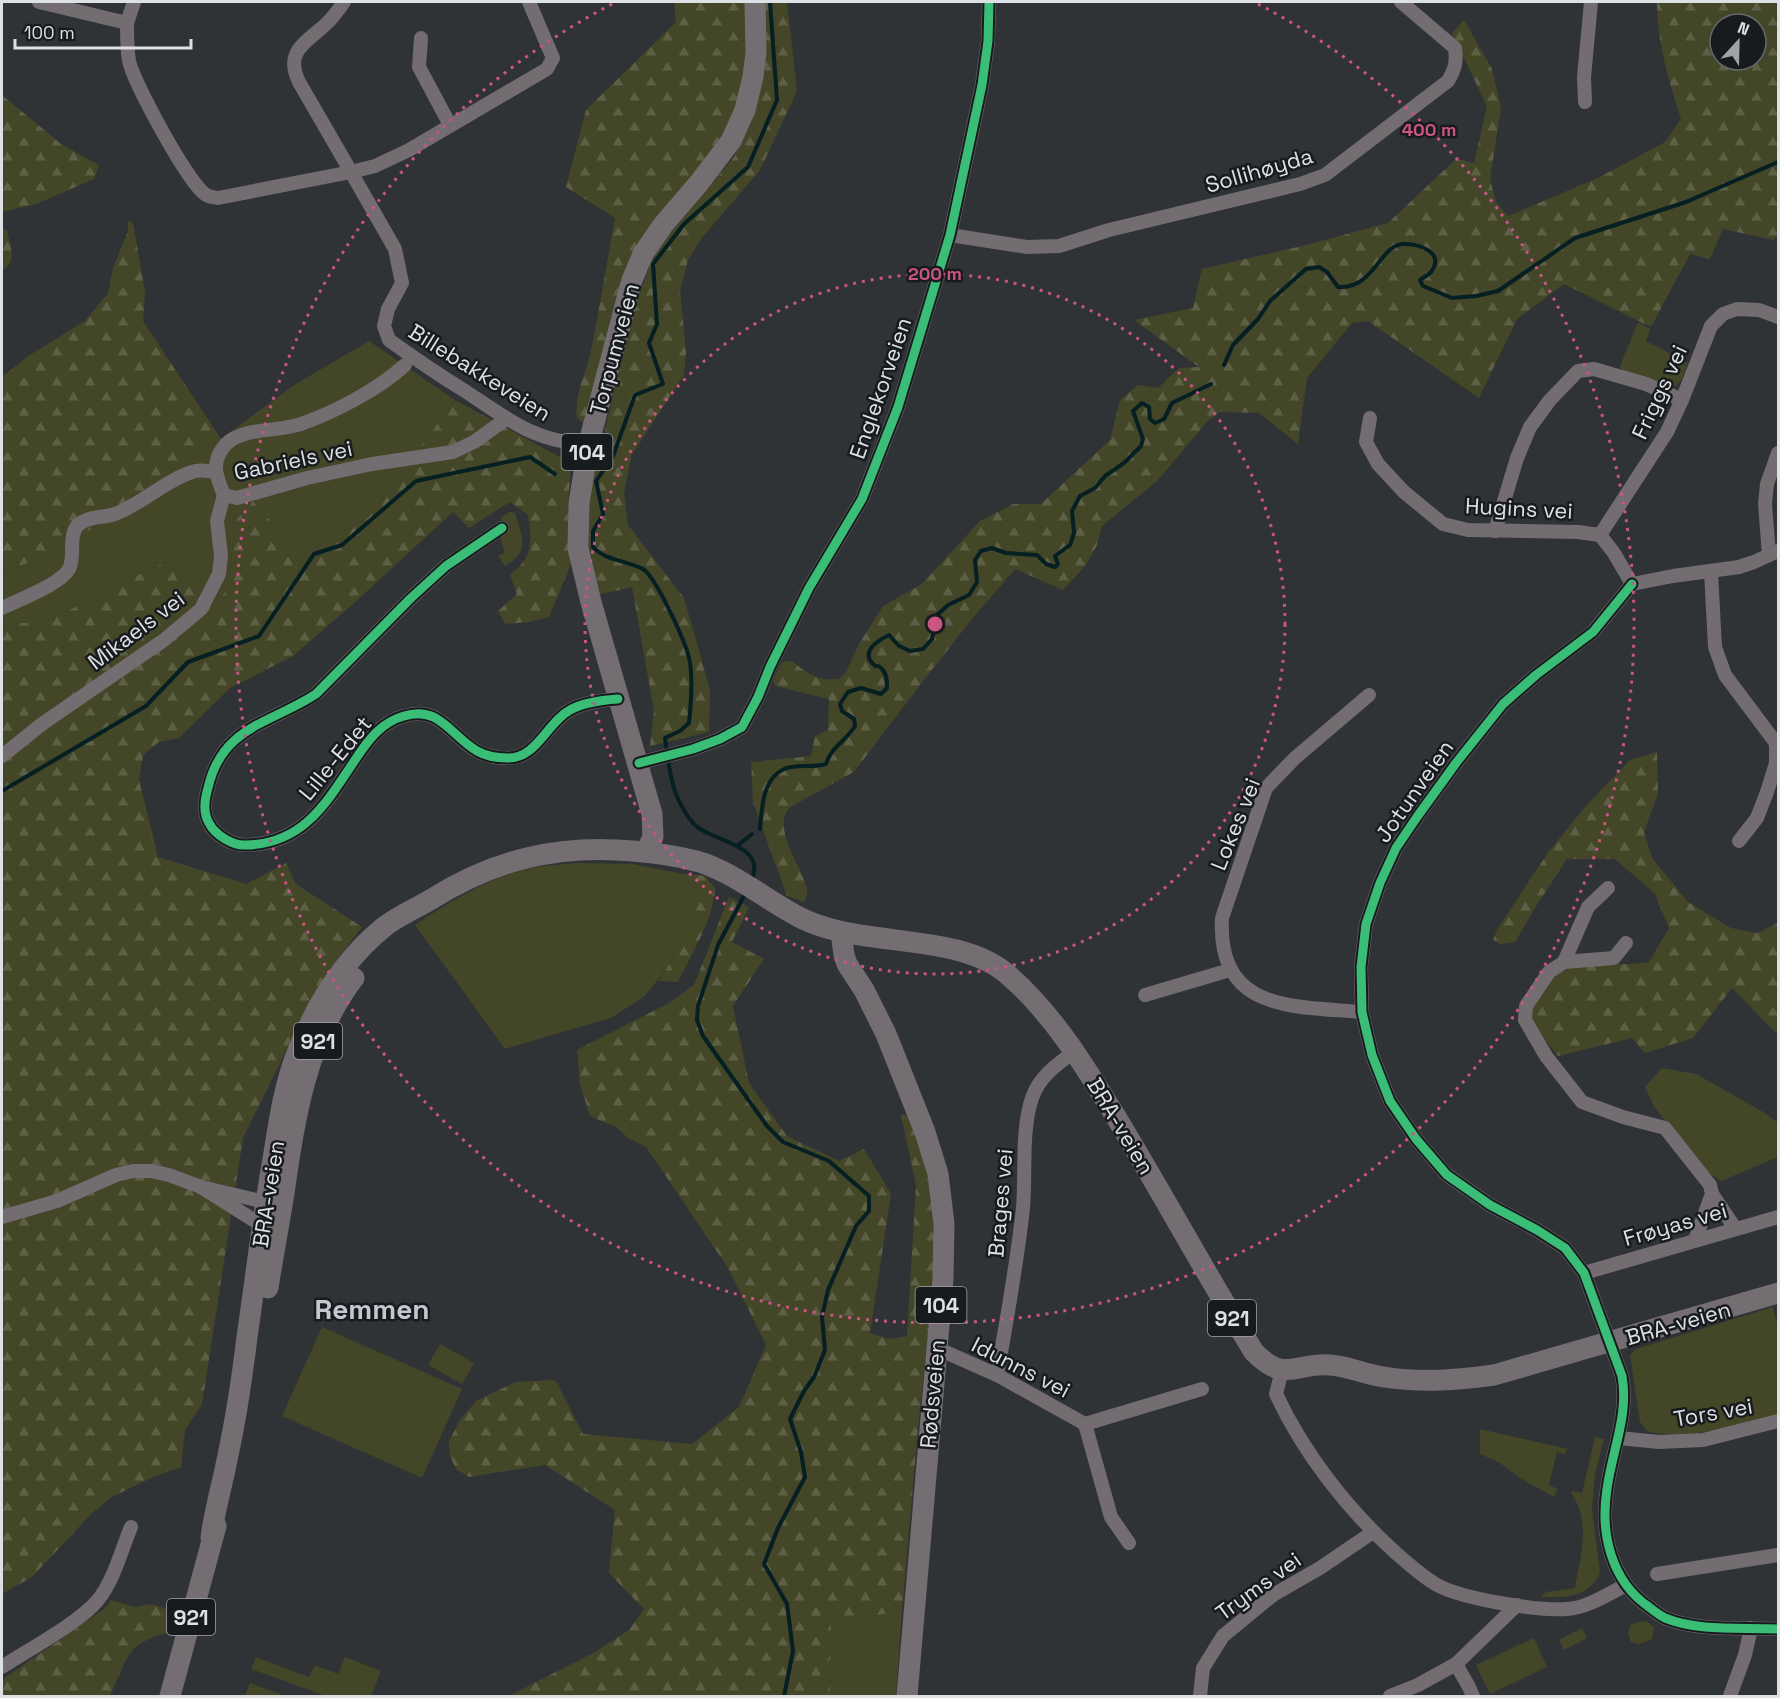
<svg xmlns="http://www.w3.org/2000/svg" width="1780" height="1698" viewBox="0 0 1780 1698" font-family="'Space Grotesk',sans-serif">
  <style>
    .green { fill: #434627 }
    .forest { fill: url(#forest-firs); fill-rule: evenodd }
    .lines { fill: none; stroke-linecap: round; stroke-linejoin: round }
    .stream { stroke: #051f22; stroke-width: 4 }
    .minor { stroke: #736c70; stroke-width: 14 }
    .primary { stroke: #746d72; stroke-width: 21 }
    .cycleway-casing { stroke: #181b1d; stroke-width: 13 }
    .cycleway { stroke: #3abd76; stroke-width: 9 }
    .ring { fill: none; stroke: #ca5484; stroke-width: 3; stroke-dasharray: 3 6 }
    .labels { text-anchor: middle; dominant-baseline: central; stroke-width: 5; stroke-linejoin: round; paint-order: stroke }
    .shield { fill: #181b1d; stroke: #a2a5a8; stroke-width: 1.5 }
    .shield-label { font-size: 21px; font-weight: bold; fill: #dde0e4 }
    .street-label { font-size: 22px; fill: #dde0e4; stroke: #181b1d }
    .district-label { font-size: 28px; font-weight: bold; fill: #c2c8cf; stroke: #181b1d }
    .centre { fill: #ca5484; stroke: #181b1d; stroke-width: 3 }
    .ring-label { font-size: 18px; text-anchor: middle; font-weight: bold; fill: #ca5484; stroke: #181b1d; stroke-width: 5; stroke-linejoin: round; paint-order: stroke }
  </style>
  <defs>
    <pattern id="forest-firs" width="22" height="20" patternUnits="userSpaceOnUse" patternTransform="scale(1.5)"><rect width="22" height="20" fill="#434627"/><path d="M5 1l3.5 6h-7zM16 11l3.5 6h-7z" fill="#5e6046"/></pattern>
  </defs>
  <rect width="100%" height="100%" fill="#303336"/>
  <!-- green -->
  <g class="green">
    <path d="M 1638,322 L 1650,329 L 1646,341 L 1688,363 L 1682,379 L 1676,386 L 1665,386 L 1621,370 L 1620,366 Z"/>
    <path d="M 369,341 L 455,400 L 369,517 L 302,555 L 252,500 L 235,522 L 228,589 L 212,608 L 166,561 L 44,623 L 19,623 L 2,630 L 2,573 L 61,550 L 221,439 L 294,385 Z"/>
    <path d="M 510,512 L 515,513 C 522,537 531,551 505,566 L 498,556 L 505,552 C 501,542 497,537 507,529 L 500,518 Z"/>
    <path d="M 578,863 L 632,864 L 679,873 L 697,889 L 697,906 L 667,968 L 645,996 L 611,1018 L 505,1049 L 415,925 C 452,900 491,876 536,867 C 550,865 564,864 578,863 Z"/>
    <path d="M 1662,1068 L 1696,1074 L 1765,1113 L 1778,1123 L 1778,1157 L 1721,1181 L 1702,1168 L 1655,1108 L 1645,1087 Z"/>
    <path d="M 1773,1307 L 1778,1328 L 1778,1415 C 1734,1426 1694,1440 1648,1432 L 1640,1422 L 1630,1355 L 1636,1349 Z"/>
    <path d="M 322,1327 L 462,1389 L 422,1478 L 282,1416 Z"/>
    <path d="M 440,1344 L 474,1363 L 462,1384 L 428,1365 Z"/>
    <path d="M 1480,1429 L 1567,1449 L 1565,1454 L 1557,1452 L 1549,1485 L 1558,1489 L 1554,1497 L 1520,1478 L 1500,1463 L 1480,1454 Z"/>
    <path d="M 1595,1437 L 1604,1439 L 1595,1474 L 1592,1509 L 1600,1572 C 1589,1599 1566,1597 1541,1597 L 1546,1592 L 1575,1588 C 1579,1563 1588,1533 1579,1508 C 1577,1502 1573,1497 1571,1491 L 1582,1493 Z"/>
    <path d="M 902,1611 L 896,1696 L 830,1696 L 831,1623 Z"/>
    <path d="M 1643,1621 L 1649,1623 L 1654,1628 L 1652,1639 L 1639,1644 L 1631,1642 L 1628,1634 L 1631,1624 Z"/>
    <path d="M 1582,1628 L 1587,1638 L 1564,1650 L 1559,1640 Z"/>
    <path d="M 1534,1638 L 1547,1667 L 1490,1694 L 1476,1665 Z"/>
    <path d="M 256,1657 L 309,1677 L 315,1665 L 338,1674 L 345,1657 L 381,1671 L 371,1696 L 326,1696 L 251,1669 Z"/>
    <path d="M 250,1683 L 286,1696 L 245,1696 Z"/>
  </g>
  <!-- forest -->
  <g class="forest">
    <path d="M 674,2 L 747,2 L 748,46 L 739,103 L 710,160 L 654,223 L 584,423 L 577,418 C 574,394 586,374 591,350 C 600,306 607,262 615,218 L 566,187 L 586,110 L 676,22 Z"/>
    <path d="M 764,2 L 787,2 L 797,91 L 760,170 L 701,239 L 688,260 L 680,291 L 686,352 L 684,375 L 631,456 L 624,494 L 628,525 L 684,598 L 710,690 L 709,732 L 650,746 L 654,711 L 632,587 L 598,595 L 589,544 L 588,502 L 632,315 L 651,262 L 668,236 L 734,157 L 750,126 L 761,89 L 765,67 Z"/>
    <path d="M 1657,2 L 1778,2 L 1778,236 L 1773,240 L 1723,229 L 1710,259 L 1690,254 L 1651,327 L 1564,284 L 1517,319 L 1479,398 L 1368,321 L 1352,323 L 1307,378 L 1298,444 L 1259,413 L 1219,412 L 1207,422 L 1157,481 L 1102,526 L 1097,545 L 1086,565 L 1063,590 L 1015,569 L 972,619 L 923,681 L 854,772 L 790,807 C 771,827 801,866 807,888 C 808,893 806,897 804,902 L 787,896 L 753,802 L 751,762 L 811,756 L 815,736 L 828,730 L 829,699 L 775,686 L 773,680 L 782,662 L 792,661 C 809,675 817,681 839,679 L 846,672 L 859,644 L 883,606 L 922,584 L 980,521 L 1013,504 L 1041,504 L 1110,440 L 1120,400 L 1138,385 L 1158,388 L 1179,368 L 1199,367 L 1134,320 L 1193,308 L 1202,269 L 1302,246 L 1388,223 L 1456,159 L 1474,163 L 1487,106 L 1452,33 L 1464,20 L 1492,69 L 1501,108 L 1490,179 L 1496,202 L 1508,216 L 1600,177 L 1665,142 L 1681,119 C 1669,80 1657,43 1657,2 ZM 1720,24 L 1756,24 L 1756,60 L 1720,60 Z"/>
    <path d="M 2,95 L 61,144 L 99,165 L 94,179 L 36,204 L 2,212 Z"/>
    <path d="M 128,221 L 133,223 L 145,292 L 143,321 L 221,439 L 61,550 L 2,573 L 2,377 L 27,357 L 85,321 L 108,293 L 113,268 L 128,231 Z"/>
    <path d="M 2,228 L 7,231 C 10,246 18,262 2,271 Z"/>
    <path d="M 455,400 L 571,463 L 568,507 L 571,564 L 549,617 L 529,622 L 505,624 L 498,611 L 517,594 L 510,575 C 534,555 532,544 528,515 L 510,502 L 469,528 L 453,512 L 354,603 L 293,656 L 230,688 L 179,738 L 159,742 L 143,755 L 139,780 L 158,857 L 246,884 L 286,863 L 296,884 L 362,927 L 335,962 L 307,1008 L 243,1138 L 202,1404 L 185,1430 L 181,1467 L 149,1479 L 112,1497 L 92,1513 L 32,1577 L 2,1594 L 2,630 L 19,623 L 44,623 L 166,561 L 212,607 L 228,589 L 235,522 L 252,500 L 302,555 L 369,517 Z"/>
    <path d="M 1657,752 L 1658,793 L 1644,832 L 1652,858 L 1688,902 L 1731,928 L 1757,933 L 1778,923 L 1778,1035 L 1732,988 L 1693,1038 L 1645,1053 L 1632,1038 L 1558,1056 C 1551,1047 1534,1028 1532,1017 C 1529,998 1557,969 1574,967 C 1597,963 1624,966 1649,962 L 1669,928 L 1655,894 L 1615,859 L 1567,859 L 1535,908 L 1515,942 L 1500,944 L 1493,940 L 1498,928 L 1549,851 L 1586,806 L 1630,760 Z"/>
    <path d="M 679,873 L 705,876 L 715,888 C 714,918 691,955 678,982 L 658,981 L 667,968 L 697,906 L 697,889 Z"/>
    <path d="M 729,897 L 749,907 L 732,942 L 764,959 L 733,1006 L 749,1083 L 787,1136 L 839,1161 L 864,1149 L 891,1194 L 870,1333 L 889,1339 L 907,1336 L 916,1185 L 901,1114 L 910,1116 L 928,1166 L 933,1208 L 935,1261 L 917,1439 L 902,1611 L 831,1623 L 830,1696 L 509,1696 L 595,1652 L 629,1630 L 644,1609 L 609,1573 L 615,1510 L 545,1465 L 469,1477 L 456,1469 L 450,1456 L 449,1441 L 460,1420 L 476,1401 L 516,1382 L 553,1380 L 556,1381 L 583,1434 L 692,1444 L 739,1407 L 766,1345 L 728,1268 L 646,1147 L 628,1138 L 618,1128 L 590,1116 L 580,1084 L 577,1050 L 669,1003 L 694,985 Z"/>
    <path d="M 111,1600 L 135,1607 L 150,1604 L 183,1613 L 172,1632 C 126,1642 128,1657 110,1696 L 2,1696 L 2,1680 L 104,1609 Z"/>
  </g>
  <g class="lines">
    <!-- stream -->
    <g class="stream">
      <path d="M 1224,365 L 1233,345 L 1258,319 L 1270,301 L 1306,269 L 1319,267 L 1327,272 L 1338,287 C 1374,289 1379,247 1402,244 C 1418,243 1446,252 1431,272 C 1428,275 1423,278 1420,280 L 1423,286 L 1452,298 L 1476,296 L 1498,291 L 1575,238 L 1686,202 L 1778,162"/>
      <path d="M 667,752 L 665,738 L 680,731 L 689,723 C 691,704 693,682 690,663 C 688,646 656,577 643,569 C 626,560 606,561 593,547 L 593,531 L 603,514 L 596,481 L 613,456 L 635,395 L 663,384 L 649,343 L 657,324 L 653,264 L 684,224 L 748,167 L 777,100 L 770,2"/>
      <path d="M 668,759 C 671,783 677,804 693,823 C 709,842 769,843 751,881"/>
      <path d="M 2,791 L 146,706 L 188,662 L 259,636 L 314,554 L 342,545 L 416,481 L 530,457 L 555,474"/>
      <path d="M 760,829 C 762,809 762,779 784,769 C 796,764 813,768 826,764 C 831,747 846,741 855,726 L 854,719 L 842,711 L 840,704 L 848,692 L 861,688 L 881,694 L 887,688 C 887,682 887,674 882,669 C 877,663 878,669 873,664 C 860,651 879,640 889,635 L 899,646 L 910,651 L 923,649 L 932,639 L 937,615 L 948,605 L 969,595 L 977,582 L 975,560 L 981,551 L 992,548 L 1006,553 L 1037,555 L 1046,564 L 1055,567 L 1058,564 L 1055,556 L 1070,545 L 1074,533 L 1072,511 L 1080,496 L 1095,488 L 1105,476 L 1124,463 L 1141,446 L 1143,439 L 1133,411 L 1142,403 L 1149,407 L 1150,419 L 1155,423 L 1164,419 L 1172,403 L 1211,384"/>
      <path d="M 738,845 L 752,834"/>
      <path d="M 745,894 L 718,945 L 698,1006 L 697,1020 L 703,1036 L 767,1126 L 783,1142 L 829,1161 L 869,1196 L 869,1211 L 856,1226 L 828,1290 L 822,1317 L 825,1350 L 814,1377 L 804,1391 L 790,1419 L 801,1452 L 805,1477 L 778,1528 L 764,1564 L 787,1604 L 793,1651 L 784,1696"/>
    </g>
    <!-- minor -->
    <g class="minor">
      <path d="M 39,2 L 127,23 C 127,36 127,49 129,61 C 134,83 188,183 205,194 C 208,197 214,197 218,198 L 351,172 L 395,249 L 402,283 L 388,309 L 384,326 L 389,340 C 414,358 439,375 465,391 C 503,416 541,447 589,442"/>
      <path d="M 344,2 C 339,9 333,18 326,24 C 306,43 284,51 299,82 L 351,172 L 375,166 L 409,150 L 547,69 L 553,58 L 529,2"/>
      <path d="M 127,23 L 134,2"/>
      <path d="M 421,38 L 419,67 L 450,125"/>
      <path d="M 1585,102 L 1584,77 L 1591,2"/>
      <path d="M 950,235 L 1027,247 L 1059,246 L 1109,230 L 1300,184 L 1325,175 L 1448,81 C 1455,69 1457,62 1455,48 L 1401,2"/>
      <path d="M 1370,418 L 1366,442 L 1378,464 L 1404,492 L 1443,524 L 1468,530 L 1578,532 L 1600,535 L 1614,553 L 1632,584"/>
      <path d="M 224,495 L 237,498 L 307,478 L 372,464 L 453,452 L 474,442 L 506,419"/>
      <path d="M 224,495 C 216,476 210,462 226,444 C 243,427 279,432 301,424 C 335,412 379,389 405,365"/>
      <path d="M 502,528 L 446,566 L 411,598 L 316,694 C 270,724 222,726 208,788 C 205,798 203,813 209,823 C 215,835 233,846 246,845 C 305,844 328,800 357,757 C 369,739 382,722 404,716 C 439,705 450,735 477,751 C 486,756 497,758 507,758 C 537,759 547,722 570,710 C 584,702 603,700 618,699"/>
      <path d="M 1495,531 L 1517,458 L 1530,427 L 1550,400 L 1578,371 L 1594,369 L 1646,384 L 1682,400"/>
      <path d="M 1600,535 L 1667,432 L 1682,400 L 1711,326 L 1723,314 L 1737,309 L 1759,310 L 1778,317"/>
      <path d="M 1769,555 L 1765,504 L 1767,484 L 1778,453"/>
      <path d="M 1711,572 L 1715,647 L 1725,675 L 1776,743 L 1776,763 L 1767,792 L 1757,818 L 1739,841"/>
      <path d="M 1632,584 L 1593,632 L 1536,675 L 1503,704 L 1456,763 L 1417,817 L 1396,848 L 1380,883 L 1366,924 L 1361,967 L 1362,1012 L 1372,1055 L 1390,1101 L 1416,1139 L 1447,1175 L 1490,1205 L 1537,1230 L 1565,1248 L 1584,1273 L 1622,1376 C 1629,1415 1612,1451 1607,1489 C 1600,1533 1611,1581 1649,1607 C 1654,1611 1659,1615 1665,1618 C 1699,1632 1742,1627 1778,1629"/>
      <path d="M 1632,584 L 1673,576 L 1739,567 L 1754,562 L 1778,551"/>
      <path d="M 2,608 C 18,600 61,584 69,569 C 76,556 67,535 79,524 C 89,516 103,518 115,514 C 142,504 164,481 192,472 C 199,469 207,471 215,472"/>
      <path d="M 2,756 L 42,724 L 164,640 L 201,609 L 219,574 L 221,555 L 217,521 L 224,495"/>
      <path d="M 639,763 L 693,749 L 720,739 L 742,727 L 758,697 L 770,667 L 809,588 L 862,499 L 898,407 L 950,235 L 982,85 L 988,41 L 989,2"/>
      <path d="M 1608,888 L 1588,907 L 1564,962 L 1549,972 L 1526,1006 L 1525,1020 L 1546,1056 L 1582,1102 L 1623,1117 L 1665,1128 L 1710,1185 L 1712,1194 L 1695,1240"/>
      <path d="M 1564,962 L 1614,958 L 1626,943"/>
      <path d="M 1145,995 L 1230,970"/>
      <path d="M 1362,1012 C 1293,1006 1217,1012 1222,918 L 1266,788 L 1295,758 L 1369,695"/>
      <path d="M 201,1187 L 255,1221 L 262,1224 L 269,1221"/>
      <path d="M 1712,1194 L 1735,1228"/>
      <path d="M 2,1217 L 57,1201 L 116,1175 L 133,1171 L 151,1171 L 169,1175 L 201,1187 L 265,1202 L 270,1207"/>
      <path d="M 1584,1273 L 1778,1217"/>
      <path d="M 936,1350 L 943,1351 L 997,1375 L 1085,1424 L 1202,1389"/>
      <path d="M 1282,1370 L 1276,1394 C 1304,1454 1348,1510 1397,1554 C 1410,1565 1421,1576 1437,1585 C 1463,1599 1536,1611 1567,1609 C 1587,1608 1608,1594 1626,1585"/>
      <path d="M 997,1375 C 1007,1319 1017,1264 1023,1208 C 1026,1173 1021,1131 1032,1098 C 1039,1077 1056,1065 1074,1052"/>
      <path d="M 1085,1424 L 1111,1517 L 1129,1543"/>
      <path d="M 1619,1438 L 1659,1442 L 1703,1440 L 1778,1421"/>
      <path d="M 1657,1574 L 1778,1555"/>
      <path d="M 1456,1664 L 1469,1687 L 1473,1696"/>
      <path d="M 2,1667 C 28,1650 79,1623 98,1600 C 114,1580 121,1551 131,1527"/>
      <path d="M 1200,1696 L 1203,1668 L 1223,1636 L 1273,1595 L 1320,1568 L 1373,1532"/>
      <path d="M 1390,1696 L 1418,1685 L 1456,1664 L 1517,1605"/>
      <path d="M 1730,1696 L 1745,1655 L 1751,1628"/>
    </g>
    <!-- primary -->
    <g class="primary">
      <path d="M 646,852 L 653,837 L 652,814 L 591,602 L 578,548 L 579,503 L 589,442 L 632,280 L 643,254 L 663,225 L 699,183 L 731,141 L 745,110 L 753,77 L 756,53 L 755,2"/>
      <path d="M 841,932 L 844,955 L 847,964 L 864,990 L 886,1034 L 925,1132 L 938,1174 L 944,1224 L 943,1279 L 907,1696"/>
      <path d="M 268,1288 C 273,1256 279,1225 284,1193 C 295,1117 306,1041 354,978"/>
      <path d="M 211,1538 C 214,1512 222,1486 227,1460 C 236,1419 242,1379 247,1337 C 256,1276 263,1214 274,1153 C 279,1121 284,1088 295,1058 C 314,1008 342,961 384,927 C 398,916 415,909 430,900 C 494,860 557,844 633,851 C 656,853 680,856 703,863 C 739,876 769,902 803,919 C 863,948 958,932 1007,974 C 1053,1013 1088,1071 1119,1122 C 1165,1198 1207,1276 1254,1352 C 1285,1384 1296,1362 1330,1365 C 1349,1366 1366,1375 1384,1377 C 1422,1383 1457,1380 1494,1375 L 1778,1293"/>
      <path d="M 170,1696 L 216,1526"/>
    </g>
    <defs>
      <g id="cycleway">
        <path d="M 502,528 L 446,566 L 411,598 L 316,694 C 270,724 222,726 208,788 C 205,798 203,813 209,823 C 215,835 233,846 246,845 C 305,844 328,800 357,757 C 369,739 382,722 404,716 C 439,705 450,735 477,751 C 486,756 497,758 507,758 C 537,759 547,722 570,710 C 584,702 603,700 618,699"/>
        <path d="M 1632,584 L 1593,632 L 1536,675 L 1503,704 L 1456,763 L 1417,817 L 1396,848 L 1380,883 L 1366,924 L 1361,967 L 1362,1012 L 1372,1055 L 1390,1101 L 1416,1139 L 1447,1175 L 1490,1205 L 1537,1230 L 1565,1248 L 1584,1273 L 1622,1376 C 1629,1415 1612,1451 1607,1489 C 1600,1533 1611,1581 1649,1607 C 1654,1611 1659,1615 1665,1618 C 1699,1632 1742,1627 1778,1629"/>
        <path d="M 639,763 L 693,749 L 720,739 L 742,727 L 758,697 L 770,667 L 809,588 L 862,499 L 898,407 L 950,235 L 982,85 L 988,41 L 989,2"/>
      </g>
    </defs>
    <!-- cycleway casing -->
    <use href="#cycleway" class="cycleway-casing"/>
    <!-- cycleway -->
    <use href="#cycleway" class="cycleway"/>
  </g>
  <!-- distance rings -->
  <g class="ring">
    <circle cx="935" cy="624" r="350"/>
    <path d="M1258 4A699 699 0 1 1 612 4"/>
  </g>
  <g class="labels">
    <!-- shield labels -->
    <g class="shield">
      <rect x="561.5" y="434" width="51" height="36" rx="4.5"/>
      <rect x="294" y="1023" width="48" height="36" rx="4.5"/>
      <rect x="915.5" y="1287" width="51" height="36" rx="4.5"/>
      <rect x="1208" y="1300" width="48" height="36" rx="4.5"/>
      <rect x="167" y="1599" width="48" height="36" rx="4.5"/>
    </g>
    <g class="shield-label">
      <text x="587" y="452">104</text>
      <text x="318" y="1041">921</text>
      <text x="941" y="1305">104</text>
      <text x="1232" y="1318">921</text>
      <text x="191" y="1617">921</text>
    </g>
    <!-- street labels -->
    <g class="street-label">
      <text transform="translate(1259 170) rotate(-16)">Sollihøyda</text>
      <text transform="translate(614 349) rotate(-75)">Torpumveien</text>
      <text transform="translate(480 372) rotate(32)">Billebakkeveien</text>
      <text transform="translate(880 388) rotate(-71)">Englekorveien</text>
      <text transform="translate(1659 392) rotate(-65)">Friggs vei</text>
      <text transform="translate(293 460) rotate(-12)">Gabriels vei</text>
      <text transform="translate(1519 508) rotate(3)">Hugins vei</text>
      <text transform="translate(136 630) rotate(-37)">Mikaels vei</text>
      <text transform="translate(335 758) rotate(-51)">Lille-Edet</text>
      <text transform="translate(1414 791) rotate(-55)">Jotunveien</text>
      <text transform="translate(1235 824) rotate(-68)">Lokes vei</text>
      <text transform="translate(1121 1126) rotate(59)">BRA-veien</text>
      <text transform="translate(268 1194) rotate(-81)">BRA-veien</text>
      <text transform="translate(1000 1203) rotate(-85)">Brages vei</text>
      <text transform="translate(1675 1224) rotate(-16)">Frøyas vei</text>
      <text transform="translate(1678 1323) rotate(-16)">BRA-veien</text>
      <text transform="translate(1021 1367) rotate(27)">Idunns vei</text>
      <text transform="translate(932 1394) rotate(-85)">Rødsveien</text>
      <text transform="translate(1713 1412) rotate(-10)">Tors vei</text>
      <text transform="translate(1258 1586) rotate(-36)">Tryms vei</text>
    </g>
    <!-- district labels -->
    <g class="district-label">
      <text x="372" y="1309">Remmen</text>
    </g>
  </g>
  <circle cx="935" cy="624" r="9" class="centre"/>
  <g class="ring-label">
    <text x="1429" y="136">400 m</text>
    <text x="935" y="280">200 m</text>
  </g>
  <!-- border -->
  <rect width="1780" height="1698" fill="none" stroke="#dde0e4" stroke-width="6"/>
  <!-- north arrow -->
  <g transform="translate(1738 42) rotate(22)"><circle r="28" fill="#181b1d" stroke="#676a6d" stroke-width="1.5"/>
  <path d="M0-4.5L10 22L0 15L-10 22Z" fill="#a0a3a7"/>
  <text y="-9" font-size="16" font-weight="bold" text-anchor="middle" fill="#dde0e4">N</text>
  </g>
  <!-- scale -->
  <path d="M15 39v9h176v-9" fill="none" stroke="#dde0e4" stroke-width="3"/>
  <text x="24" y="39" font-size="18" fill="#dde0e4" stroke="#181b1d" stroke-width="4.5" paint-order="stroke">100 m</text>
</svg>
